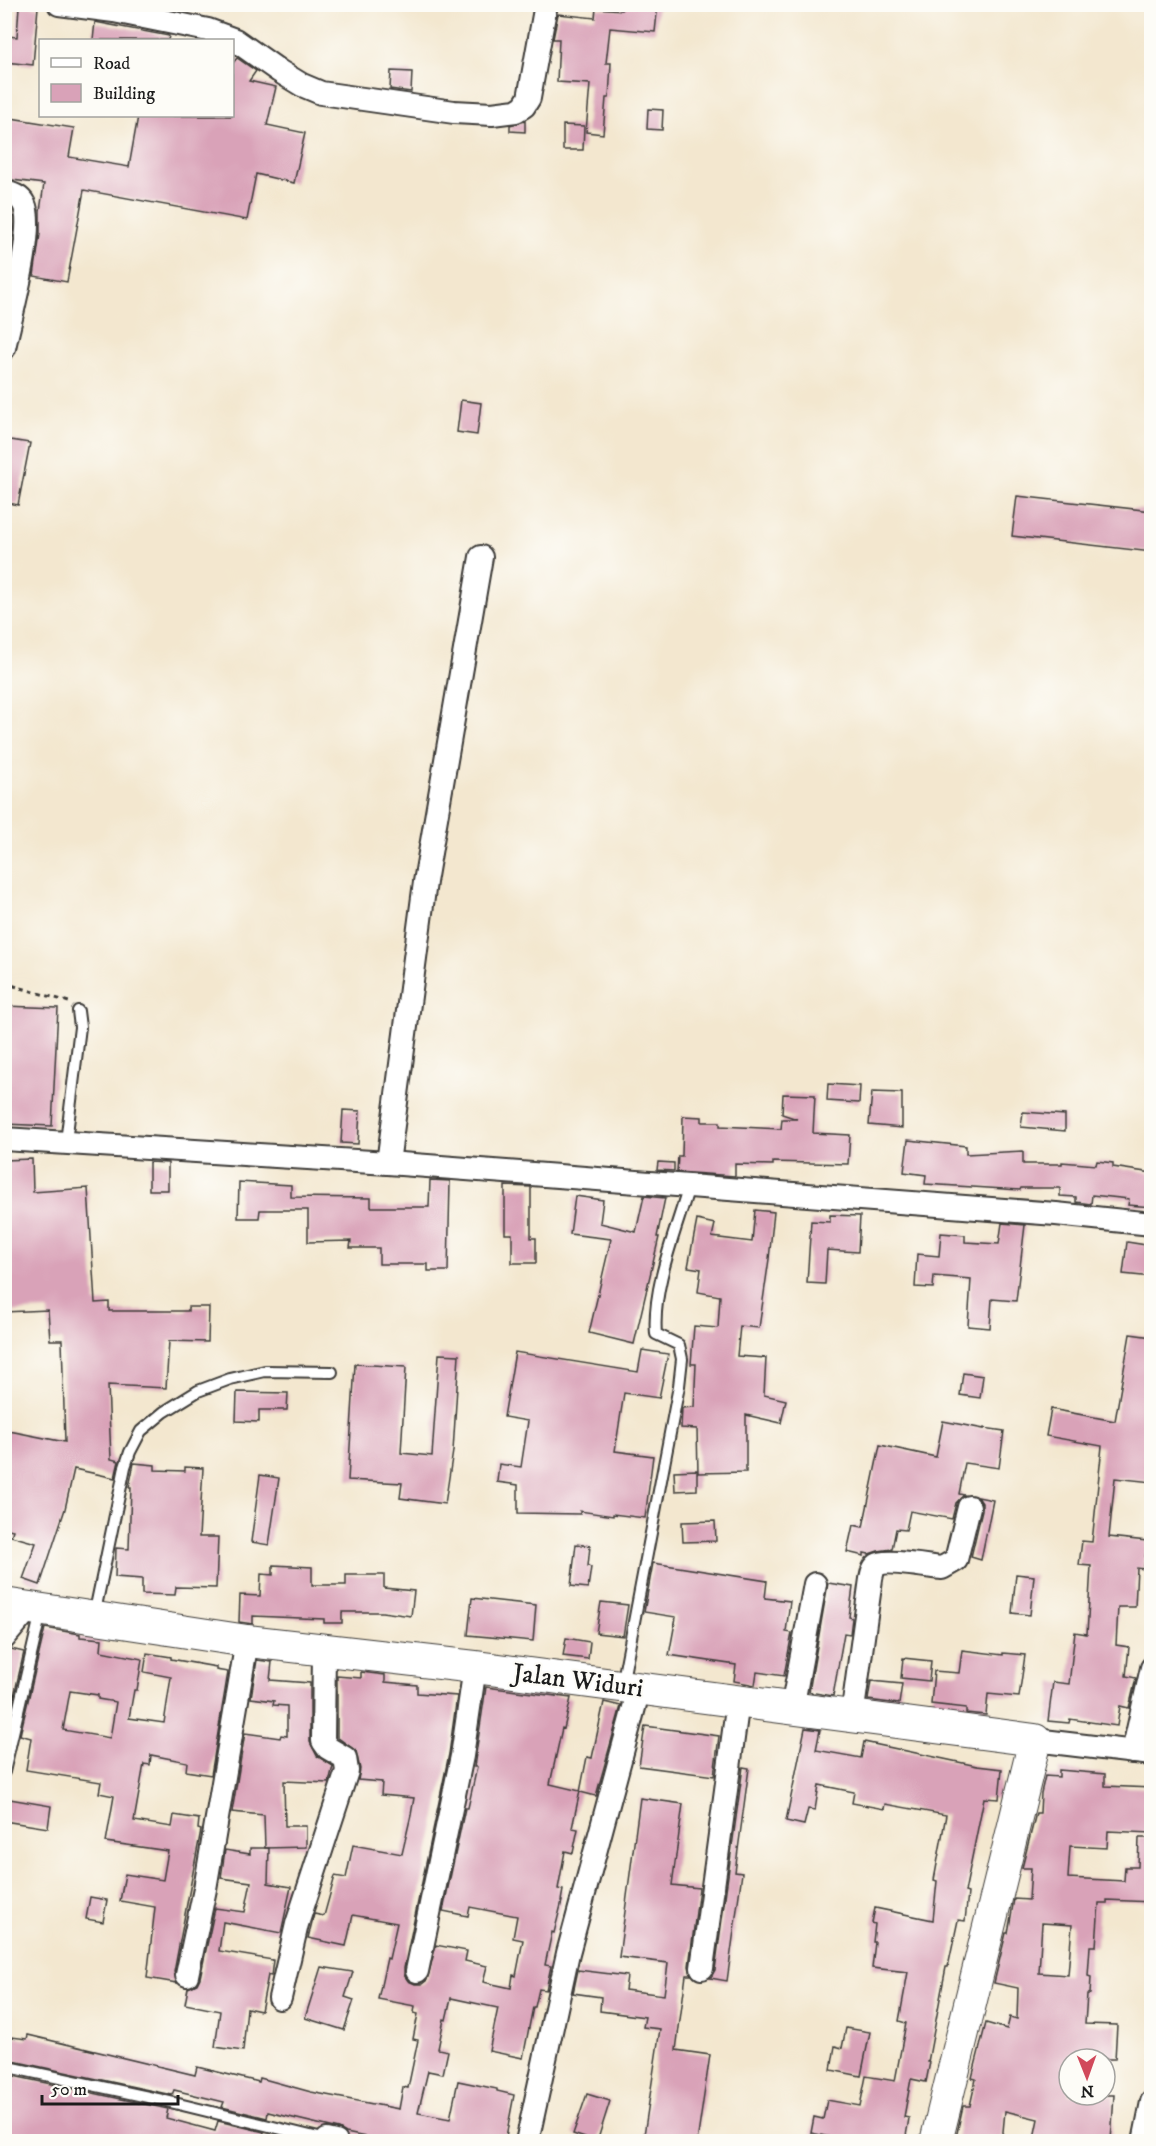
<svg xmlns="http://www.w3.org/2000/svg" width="1156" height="2146" viewBox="0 0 1156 2146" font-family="'IM FELL DW Pica',serif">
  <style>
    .building { fill: #d9a2b8; fill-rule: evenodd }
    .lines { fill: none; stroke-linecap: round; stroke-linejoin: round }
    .service-casing { stroke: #3c3a37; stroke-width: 14 }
    .minor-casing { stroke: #3c3a37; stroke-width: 26 }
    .secondary-casing { stroke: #3c3a37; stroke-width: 34 }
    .path { stroke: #3c3a37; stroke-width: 3; stroke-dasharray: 4.5 4.5; stroke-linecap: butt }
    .service { stroke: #fff; stroke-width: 10 }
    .minor { stroke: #fff; stroke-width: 22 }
    .secondary { stroke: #fff; stroke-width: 32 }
    .labels { text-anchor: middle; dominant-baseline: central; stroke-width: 4.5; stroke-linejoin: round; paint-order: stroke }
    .street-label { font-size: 26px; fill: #1c1c1c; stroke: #fdfcf7 }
  </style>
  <rect width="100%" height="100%" fill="#fdfcf7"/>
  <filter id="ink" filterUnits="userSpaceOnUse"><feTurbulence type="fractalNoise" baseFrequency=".0167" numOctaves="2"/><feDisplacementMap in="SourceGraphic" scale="12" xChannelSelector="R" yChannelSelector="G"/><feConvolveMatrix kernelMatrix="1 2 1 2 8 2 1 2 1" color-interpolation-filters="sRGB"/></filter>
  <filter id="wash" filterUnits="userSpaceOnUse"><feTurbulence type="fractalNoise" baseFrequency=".008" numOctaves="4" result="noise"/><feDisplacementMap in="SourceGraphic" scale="24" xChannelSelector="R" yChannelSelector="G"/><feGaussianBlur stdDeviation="1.35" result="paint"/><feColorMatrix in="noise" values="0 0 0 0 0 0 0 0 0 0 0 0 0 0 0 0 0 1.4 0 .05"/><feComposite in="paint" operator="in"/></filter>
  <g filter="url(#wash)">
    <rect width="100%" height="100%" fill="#f3e7cf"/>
    <g id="blocks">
      <!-- building -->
      <g class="building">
        <path d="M 622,4 L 658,4 L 655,32 L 610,28 L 606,63 L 611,63 L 609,98 L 606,98 L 603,134 L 586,132 L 590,84 L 557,82 L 559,39 L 553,39 L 558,14 L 595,18 L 596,8 L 622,10 Z"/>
        <path d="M 19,6 L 38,7 L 33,65 L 5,62 L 7,36 L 17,37 Z"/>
        <path d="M 95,22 L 169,36 L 168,40 L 93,40 Z"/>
        <path d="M 237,58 L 256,71 L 249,81 L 276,87 L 267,125 L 305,133 L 294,183 L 256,174 L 247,220 L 84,190 L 67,282 L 34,276 L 40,234 L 40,211 L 44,184 L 4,179 L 4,117 L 74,128 L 69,157 L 129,167 L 138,116 L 232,116 L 232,64 Z"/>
        <path d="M 391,71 L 412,72 L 411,92 L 390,89 Z"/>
        <path d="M 648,109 L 663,110 L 662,130 L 647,129 Z"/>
        <path d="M 525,121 L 525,132 L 510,131 L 510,125 Z"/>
        <path d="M 563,125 L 584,126 L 583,150 L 563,150 Z"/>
        <path d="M 4,208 L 11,209 L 13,217 L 13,237 L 4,236 Z"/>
        <path d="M 461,400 L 481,403 L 477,435 L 457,432 Z"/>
        <path d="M 4,439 L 30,443 L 18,505 L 4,502 Z"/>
        <path d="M 1017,496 L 1152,511 L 1152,552 L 1012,536 Z"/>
        <path d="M 4,1006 L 58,1008 L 52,1126 L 4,1124 Z"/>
        <path d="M 828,1084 L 860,1086 L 859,1103 L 827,1101 Z"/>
        <path d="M 872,1092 L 902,1093 L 902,1128 L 869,1125 Z"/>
        <path d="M 783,1094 L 815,1095 L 813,1133 L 850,1135 L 848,1164 L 773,1162 L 773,1165 L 735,1164 L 735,1176 L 677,1172 L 678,1156 L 682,1156 L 683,1116 L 702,1117 L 702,1122 L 720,1122 L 720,1126 L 781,1129 L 782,1119 L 797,1119 L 782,1114 Z"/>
        <path d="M 343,1110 L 360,1111 L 358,1144 L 341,1143 Z"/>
        <path d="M 1023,1112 L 1065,1115 L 1065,1131 L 1021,1127 Z"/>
        <path d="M 908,1140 L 966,1146 L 966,1154 L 1023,1151 L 1023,1164 L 1062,1164 L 1062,1162 L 1096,1165 L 1097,1161 L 1113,1163 L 1113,1167 L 1152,1173 L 1152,1207 L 1128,1205 L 1129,1199 L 1092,1195 L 1091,1204 L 1076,1202 L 1076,1197 L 1060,1196 L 1060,1188 L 1021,1188 L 1020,1190 L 925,1184 L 926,1175 L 904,1172 Z"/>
        <path d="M 32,1159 L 33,1192 L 88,1188 L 95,1303 L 109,1302 L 109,1311 L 188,1311 L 188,1307 L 209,1307 L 208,1342 L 169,1341 L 166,1388 L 108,1385 L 111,1459 L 119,1461 L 115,1478 L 74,1469 L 65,1509 L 40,1585 L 23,1579 L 36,1543 L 11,1536 L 13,1530 L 4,1528 L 4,1430 L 65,1442 L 62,1340 L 50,1340 L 48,1310 L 4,1312 L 4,1160 Z"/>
        <path d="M 149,1162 L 168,1163 L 168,1190 L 149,1190 Z"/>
        <path d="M 658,1162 L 674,1163 L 674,1171 L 657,1170 Z"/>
        <path d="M 430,1180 L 450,1181 L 448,1271 L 428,1271 L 428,1264 L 379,1264 L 379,1248 L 350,1248 L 351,1241 L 308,1242 L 308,1210 L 260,1210 L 259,1218 L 238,1218 L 239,1182 L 291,1185 L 291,1197 L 371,1198 L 371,1207 L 429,1207 Z"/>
        <path d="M 505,1186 L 531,1187 L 531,1238 L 536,1238 L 536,1263 L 512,1263 L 512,1234 L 505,1234 Z"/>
        <path d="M 575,1196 L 603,1200 L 600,1223 L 636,1232 L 644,1196 L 665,1198 L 657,1237 L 659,1237 L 634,1344 L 589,1333 L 611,1239 L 570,1234 Z"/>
        <path d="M 755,1210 L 774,1212 L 769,1259 L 759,1328 L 740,1326 L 737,1356 L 766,1358 L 764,1395 L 786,1400 L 781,1423 L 746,1415 L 746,1472 L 698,1473 L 697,1429 L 681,1428 L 682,1408 L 694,1407 L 696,1364 L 691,1364 L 694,1326 L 718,1328 L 720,1296 L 698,1292 L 701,1269 L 688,1267 L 697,1220 L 715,1224 L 712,1237 L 752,1242 Z"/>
        <path d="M 830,1215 L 860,1216 L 858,1252 L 827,1250 L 825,1284 L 807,1283 L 811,1221 L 830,1222 Z"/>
        <path d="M 1002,1223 L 1025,1225 L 1016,1301 L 992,1299 L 990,1328 L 968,1326 L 971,1279 L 934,1276 L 933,1288 L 915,1287 L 917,1254 L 939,1256 L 941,1233 L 965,1235 L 965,1242 L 999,1244 Z"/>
        <path d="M 1127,1242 L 1152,1246 L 1152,1277 L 1123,1274 Z"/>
        <path d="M 1130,1334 L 1152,1337 L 1152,1482 L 1115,1478 L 1109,1537 L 1147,1541 L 1144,1569 L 1137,1568 L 1135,1607 L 1118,1607 L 1116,1645 L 1129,1647 L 1126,1676 L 1136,1678 L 1129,1708 L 1120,1706 L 1117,1726 L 1070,1719 L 1069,1723 L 1048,1721 L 1053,1682 L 1069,1684 L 1075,1632 L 1087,1634 L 1091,1566 L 1079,1565 L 1082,1541 L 1092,1542 L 1102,1446 L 1046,1436 L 1051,1409 L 1115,1421 Z"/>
        <path d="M 642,1350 L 668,1354 L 659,1398 L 624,1393 L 615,1451 L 653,1456 L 645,1518 L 613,1514 L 613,1516 L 580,1511 L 580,1514 L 518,1513 L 518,1485 L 497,1482 L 499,1464 L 521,1467 L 528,1421 L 504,1417 L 515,1352 L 638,1372 Z"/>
        <path d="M 439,1354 L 459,1355 L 453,1451 L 445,1504 L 400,1498 L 402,1483 L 348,1480 L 355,1364 L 406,1367 L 401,1453 L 432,1456 Z"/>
        <path d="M 963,1373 L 983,1376 L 980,1398 L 960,1395 Z"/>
        <path d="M 237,1392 L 288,1393 L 287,1410 L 259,1410 L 259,1422 L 236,1421 Z"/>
        <path d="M 943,1421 L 984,1429 L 984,1428 L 1004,1431 L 999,1468 L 965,1463 L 959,1494 L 964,1495 L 956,1503 L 952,1519 L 910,1511 L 906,1530 L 896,1529 L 892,1549 L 878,1551 L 869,1554 L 864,1553 L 864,1556 L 847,1552 L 853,1525 L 863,1527 L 880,1445 L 936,1457 Z"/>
        <path d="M 134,1463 L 155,1465 L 155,1470 L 185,1471 L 185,1467 L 203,1468 L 199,1537 L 218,1537 L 216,1588 L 176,1587 L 175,1595 L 142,1594 L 142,1579 L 115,1577 L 116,1548 L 129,1549 L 131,1487 L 129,1487 Z"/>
        <path d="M 697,1470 L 697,1490 L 675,1491 L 674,1471 Z"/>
        <path d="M 260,1475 L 279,1478 L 269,1545 L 251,1542 Z"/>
        <path d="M 978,1497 L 993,1500 L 981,1560 L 971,1557 L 982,1510 L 982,1503 Z"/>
        <path d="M 715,1521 L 716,1541 L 683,1542 L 682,1522 Z"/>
        <path d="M 576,1544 L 590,1546 L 588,1566 L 591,1567 L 588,1588 L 571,1586 Z"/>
        <path d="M 653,1563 L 767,1581 L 765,1598 L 790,1601 L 786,1632 L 792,1633 L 784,1676 L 757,1672 L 755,1685 L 734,1681 L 736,1665 L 669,1655 L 676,1617 L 644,1612 Z"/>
        <path d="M 273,1565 L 312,1567 L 312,1585 L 346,1585 L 346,1575 L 384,1575 L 384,1588 L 414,1591 L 411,1616 L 382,1612 L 342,1612 L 342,1623 L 324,1623 L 324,1619 L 253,1616 L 253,1624 L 239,1622 L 240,1595 L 260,1596 L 261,1574 L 273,1575 Z"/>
        <path d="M 1016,1574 L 1034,1576 L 1030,1615 L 1012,1613 Z"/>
        <path d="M 828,1583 L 853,1587 L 849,1617 L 852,1618 L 850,1634 L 844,1633 L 833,1696 L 809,1692 Z"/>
        <path d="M 472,1598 L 536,1605 L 533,1641 L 468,1635 Z"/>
        <path d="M 601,1602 L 628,1605 L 623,1636 L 596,1633 Z"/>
        <path d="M 45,1628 L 80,1634 L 80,1637 L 102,1639 L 101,1651 L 142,1659 L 137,1690 L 134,1690 L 129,1718 L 164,1723 L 171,1677 L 144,1672 L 147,1653 L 171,1657 L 171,1659 L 216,1667 L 216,1670 L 228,1672 L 211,1775 L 186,1771 L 187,1762 L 151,1755 L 150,1765 L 144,1764 L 134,1821 L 172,1827 L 174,1815 L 199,1819 L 198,1829 L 201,1830 L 174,1972 L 177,1983 L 147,1978 L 155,1907 L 120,1901 L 125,1874 L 163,1880 L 168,1851 L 106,1842 L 114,1796 L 99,1793 L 101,1782 L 26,1770 L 31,1738 L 20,1735 ZM 70,1691 L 98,1695 L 98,1699 L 116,1702 L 110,1738 L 63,1730 Z"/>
        <path d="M 566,1638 L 590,1642 L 588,1659 L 563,1656 Z"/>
        <path d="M 11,1649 L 24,1652 L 6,1731 L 4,1665 L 8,1651 Z"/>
        <path d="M 962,1650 L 1003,1655 L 1003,1653 L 1025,1655 L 1019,1697 L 988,1694 L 986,1715 L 966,1713 L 966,1708 L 931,1704 L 934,1671 L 959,1673 Z"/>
        <path d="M 903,1658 L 931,1661 L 929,1681 L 901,1678 Z"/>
        <path d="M 257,1660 L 272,1662 L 270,1680 L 310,1683 L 310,1742 L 317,1756 L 333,1766 L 329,1783 L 284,1781 L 285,1826 L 306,1826 L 306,1847 L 265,1848 L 264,1815 L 232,1812 L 245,1733 L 280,1738 L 281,1735 L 287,1736 L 287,1706 L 273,1705 L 274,1701 L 251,1698 Z"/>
        <path d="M 361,1672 L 385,1675 L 385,1682 L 417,1685 L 417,1693 L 457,1696 L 449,1754 L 404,1968 L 404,1975 L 408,1981 L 415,1984 L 422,1984 L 427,1980 L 436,1945 L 467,1951 L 465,1961 L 487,1966 L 483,1982 L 511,1988 L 513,1975 L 516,1976 L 523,1940 L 513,1938 L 517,1916 L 470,1907 L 468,1916 L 443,1911 L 465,1808 L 468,1808 L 477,1767 L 474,1767 L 486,1687 L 571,1698 L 564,1729 L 562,1728 L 550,1784 L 580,1791 L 572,1828 L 578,1829 L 573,1853 L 565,1851 L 558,1889 L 563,1890 L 561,1901 L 562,1901 L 554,1933 L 552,1932 L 545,1965 L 551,1966 L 546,1990 L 539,1989 L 535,2007 L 533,2007 L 523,2058 L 489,2051 L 498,2008 L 451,1998 L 446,2020 L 444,2019 L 438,2049 L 448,2051 L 443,2074 L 428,2071 L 418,2113 L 450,2119 L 458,2081 L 497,2089 L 497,2091 L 514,2095 L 505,2142 L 390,2142 L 346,2133 L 339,2129 L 268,2112 L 267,2118 L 222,2107 L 224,2102 L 174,2090 L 172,2095 L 4,2059 L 4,2036 L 27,2039 L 28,2035 L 195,2075 L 197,2067 L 259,2082 L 260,2078 L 311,2092 L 399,2109 L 403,2087 L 408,2088 L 418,2040 L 413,2039 L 418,2014 L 414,2013 L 415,2006 L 378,1999 L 387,1958 L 389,1959 L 397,1923 L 353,1915 L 346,1946 L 308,1938 L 314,1914 L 324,1916 L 335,1876 L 346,1878 L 353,1845 L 402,1854 L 411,1815 L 414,1798 L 381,1795 L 382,1782 L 358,1780 L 360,1769 L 356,1751 L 337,1737 L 337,1676 L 361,1678 Z"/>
        <path d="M 871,1681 L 902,1684 L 899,1704 L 868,1700 Z"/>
        <path d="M 604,1702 L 621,1706 L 596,1796 L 580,1792 L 587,1757 L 592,1758 Z"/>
        <path d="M 645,1726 L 719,1736 L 714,1776 L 639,1766 Z"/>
        <path d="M 805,1728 L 820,1730 L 816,1750 L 861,1758 L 864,1742 L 977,1766 L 1002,1769 L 999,1799 L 984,1798 L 965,1892 L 968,1893 L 965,1921 L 958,1920 L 948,1967 L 946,1967 L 928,2062 L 930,2062 L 926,2082 L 911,2079 L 904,2117 L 909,2118 L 905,2142 L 854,2142 L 811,2133 L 814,2117 L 823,2119 L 827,2100 L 860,2106 L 866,2076 L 895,2081 L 906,2023 L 899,2021 L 908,1972 L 872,1968 L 875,1942 L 873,1942 L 875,1924 L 872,1923 L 875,1908 L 933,1920 L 937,1881 L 934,1880 L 946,1815 L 885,1804 L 884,1809 L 852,1803 L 854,1792 L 819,1785 L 815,1810 L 808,1809 L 804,1825 L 786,1821 Z"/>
        <path d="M 743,1767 L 749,1768 L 735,1872 L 742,1873 L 727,1981 L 710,1978 L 715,1970 Z"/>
        <path d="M 1059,1770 L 1105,1774 L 1105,1786 L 1152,1788 L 1152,1833 L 1108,1831 L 1107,1848 L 1070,1846 L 1068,1878 L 1124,1881 L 1125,1867 L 1138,1867 L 1139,1838 L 1152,1838 L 1152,1902 L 1107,1900 L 1107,1903 L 1099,1903 L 1096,1946 L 1090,1946 L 1088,1976 L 1091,1977 L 1090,1994 L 1087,1994 L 1085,2024 L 1117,2025 L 1115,2059 L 1069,2059 L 1069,2095 L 1114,2095 L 1111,2141 L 1067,2139 L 1066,2142 L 1047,2142 L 1034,2138 L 1038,2119 L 1005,2111 L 1002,2142 L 955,2142 L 963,2106 L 970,2106 L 976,2079 L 972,2078 L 986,2023 L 1007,2029 L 1010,2017 L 1017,2019 L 1018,1988 L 994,1983 L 1006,1933 L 1008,1933 L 1014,1899 L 1029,1900 L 1031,1868 L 1022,1868 L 1036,1813 L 1040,1813 L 1041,1793 L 1045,1776 L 1059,1777 ZM 1042,1923 L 1072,1925 L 1068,1975 L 1039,1973 Z"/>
        <path d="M 4,1798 L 51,1806 L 48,1828 L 4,1821 Z"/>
        <path d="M 640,1798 L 683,1804 L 672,1885 L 699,1888 L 689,1966 L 691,1975 L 686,1975 L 676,2050 L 710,2055 L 697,2142 L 643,2142 L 660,2029 L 643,2027 L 645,2017 L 600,2011 L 601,1997 L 573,1993 L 578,1970 L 627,1976 L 625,1990 L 664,1995 L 668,1963 L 619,1957 Z"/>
        <path d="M 250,1848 L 269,1848 L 268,1883 L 291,1887 L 281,1933 L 223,1922 L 219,1951 L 273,1960 L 271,1976 L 268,1975 L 261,2011 L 247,2008 L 243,2051 L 215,2047 L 220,2011 L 185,2004 L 188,1988 L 197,1984 L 200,1978 L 215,1908 L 245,1912 L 251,1882 L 221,1878 L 225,1850 L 250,1854 Z"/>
        <path d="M 90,1897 L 107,1900 L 103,1922 L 86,1919 Z"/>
        <path d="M 321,1967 L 353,1972 L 345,1997 L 354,2000 L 344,2030 L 305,2018 Z"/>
        <path d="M 846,2028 L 870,2032 L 861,2076 L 831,2070 L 835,2046 L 842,2048 Z"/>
        <path d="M 4,2074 L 168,2109 L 166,2118 L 215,2131 L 218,2121 L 264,2132 L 262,2142 L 24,2142 L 25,2139 L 4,2133 Z"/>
        <path d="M 587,2094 L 610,2101 L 597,2142 L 573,2134 Z"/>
      </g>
    </g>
  </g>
  <g filter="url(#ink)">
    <use href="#blocks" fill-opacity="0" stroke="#3c3a37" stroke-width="1.5"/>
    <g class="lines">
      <defs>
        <g id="service">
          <path d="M 66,1142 L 80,1027 L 78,1011"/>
          <path d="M 94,1616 L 125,1467 L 130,1452 L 141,1431 L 164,1412 L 198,1391 L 230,1379 L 265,1371 L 332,1372"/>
          <path d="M 622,1685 L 679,1386 L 682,1359 L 679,1345 L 656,1334 C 652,1287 676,1231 689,1186"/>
          <path d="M 4,1772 L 41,1612"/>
          <path d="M 4,2066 L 162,2100 L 327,2140"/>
          <path d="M 4,2140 L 9,2142"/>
        </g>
        <g id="minor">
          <path d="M 59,4 L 114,11 L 208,30 L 235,40 L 279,71 L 302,85 L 321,93 L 454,112 L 492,114 L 516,111 L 524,106 L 529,98 L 546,4"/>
          <path d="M 4,192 C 12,194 20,196 24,204 C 36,227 10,319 4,348"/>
          <path d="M 4,1139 L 388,1163 L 1056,1214 L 1152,1224"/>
          <path d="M 388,1163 L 425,882 L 481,557"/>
          <path d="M 4,1638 L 30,1607"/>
          <path d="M 792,1709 L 815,1584"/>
          <path d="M 852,1717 L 871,1579 C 872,1574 873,1568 877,1565 C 886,1559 929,1567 942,1568 L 956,1560 L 969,1507"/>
          <path d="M 1035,1740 L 1152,1754"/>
          <path d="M 1133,1752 L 1152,1668"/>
          <path d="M 702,1968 L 738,1701"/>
          <path d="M 417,1971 L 462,1756 L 475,1667"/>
          <path d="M 187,1975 L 205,1889 L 247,1641"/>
          <path d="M 280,1998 L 297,1924 L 347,1771 L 345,1758 L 328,1748 L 323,1741 L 324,1649"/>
          <path d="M 327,2142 L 327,2140 L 336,2142"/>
          <path d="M 527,2142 L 568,1953 L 639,1689"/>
          <path d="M 1144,2142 L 1152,2102"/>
        </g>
        <path id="secondary" d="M 4,1604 L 247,1641 L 475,1667 L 1035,1740 L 936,2142"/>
      </defs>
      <!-- service casing -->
      <use href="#service" class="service-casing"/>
      <!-- minor casing -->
      <use href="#minor" class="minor-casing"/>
      <!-- secondary casing -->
      <use href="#secondary" class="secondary-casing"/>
      <!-- path -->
      <path class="path" d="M 4,983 L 69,1002"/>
      <!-- service -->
      <use href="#service" class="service"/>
      <!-- minor -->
      <use href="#minor" class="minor"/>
      <!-- secondary -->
      <use href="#secondary" class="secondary"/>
    </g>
  </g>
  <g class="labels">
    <!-- street labels -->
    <g class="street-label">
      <text transform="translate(578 1681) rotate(7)">Jalan Widuri</text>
    </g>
  </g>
  <!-- margin -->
  <rect width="1156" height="2146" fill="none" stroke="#fdfcf7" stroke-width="24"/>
  <!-- legend -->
  <rect x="39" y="39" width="195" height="78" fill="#fdfcf7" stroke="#a3a29f" stroke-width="1.5"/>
  <rect x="51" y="58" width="30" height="9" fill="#ffffff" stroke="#a3a29f" stroke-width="1.5"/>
  <text x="93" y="69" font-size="18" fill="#1c1c1c">Road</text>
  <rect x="51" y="84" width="30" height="18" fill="#d9a2b8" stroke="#a3a29f" stroke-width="1.5"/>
  <text x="93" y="99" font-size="18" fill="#1c1c1c">Building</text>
  <!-- north arrow -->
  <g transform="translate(1087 2077) rotate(179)"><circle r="28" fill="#fdfcf7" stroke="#a3a29f" stroke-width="1.5"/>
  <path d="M0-4.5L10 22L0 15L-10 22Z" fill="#d1495b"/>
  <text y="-9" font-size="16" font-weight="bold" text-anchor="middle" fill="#1c1c1c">N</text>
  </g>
  <!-- scale -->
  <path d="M42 2095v9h136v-9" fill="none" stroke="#1c1c1c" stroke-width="3"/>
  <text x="51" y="2095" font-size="18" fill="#1c1c1c" stroke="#fdfcf7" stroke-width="4.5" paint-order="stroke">50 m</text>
</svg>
